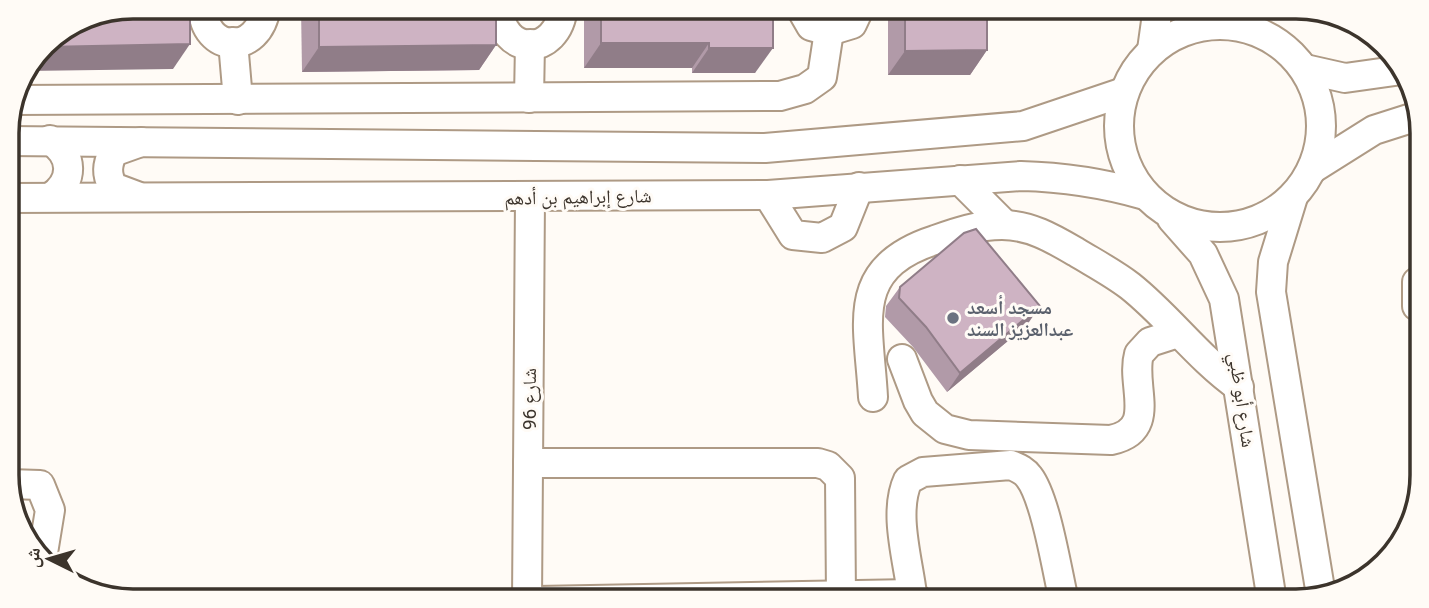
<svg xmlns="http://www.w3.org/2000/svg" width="1429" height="608" viewBox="0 0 1429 608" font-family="Roboto,'Noto Naskh Arabic',sans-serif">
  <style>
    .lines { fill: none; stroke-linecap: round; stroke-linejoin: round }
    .minor-casing { stroke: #ae9a85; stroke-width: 32 }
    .minor { stroke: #fff; stroke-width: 28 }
    .wall { fill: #b19aa8 }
    .shaded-wall { fill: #907d88 }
    .building { fill: #ceb3c3; stroke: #907d88; stroke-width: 2 }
    .worship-dot { fill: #6b7280; stroke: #fffbf6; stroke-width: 2.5 }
    .labels { text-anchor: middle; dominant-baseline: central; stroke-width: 6; stroke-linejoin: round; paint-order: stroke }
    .street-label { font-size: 19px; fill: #3c342c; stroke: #fffbf6 }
    .worship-label { font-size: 19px; font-weight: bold; fill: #5b616d; stroke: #fffbf6; text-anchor: start }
    .rim { fill: none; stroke: #3c342c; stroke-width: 3.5 }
  </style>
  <rect width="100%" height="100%" fill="#fffbf6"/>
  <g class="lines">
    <defs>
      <g id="minor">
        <path d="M 203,7 C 203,53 259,57 266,7"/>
        <path d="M 499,7 C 500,56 558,59 563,7"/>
        <path d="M 800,7 L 811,26 L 829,31 L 852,24 L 860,7"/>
        <circle cx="1220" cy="126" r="101"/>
        <path d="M 233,42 L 238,100"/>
        <path d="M 1152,50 L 1158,7"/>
        <path d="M 1305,69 L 1345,78 L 1402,70"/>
        <path d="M 529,98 L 530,44"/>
        <path d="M 14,100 L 780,96 L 805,89 L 822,77 L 829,31"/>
        <path d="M 50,140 C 74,156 74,181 51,197"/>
        <path d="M 7,141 L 765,148 L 1023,126 L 1124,92"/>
        <path d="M 1312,169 L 1374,130 L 1421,115"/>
        <path d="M 960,180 L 1005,225"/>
        <path d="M 768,195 L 793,235 L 822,238 L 843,227 L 859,187"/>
        <path d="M 137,196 L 113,187 C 106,174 107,165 113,152 L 141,142"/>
        <path d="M 1293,197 L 1273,262 L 1271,292 L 1321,595"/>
        <path d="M 8,198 L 768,195 L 1021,176 C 1064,177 1103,183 1145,195"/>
        <path d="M 1172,219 L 1203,254 L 1224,299 L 1272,601"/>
        <path d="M 1417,306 L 1417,282"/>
        <path d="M 902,359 L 918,401 L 925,413 L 945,429 L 969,435 L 1111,440 C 1159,430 1130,386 1139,354 L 1150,342 L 1178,333"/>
        <path d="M 873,397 C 869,323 848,268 935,240 C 957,232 978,225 1002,225 C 1030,225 1052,238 1076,252 C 1094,263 1113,273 1130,286 C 1169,317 1198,358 1239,387"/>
        <path d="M 528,463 L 818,463 L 828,466 L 840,478 L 841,597"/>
        <path d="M 9,484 L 40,485 L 50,510 L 42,559"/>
        <path d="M 527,601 L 530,198"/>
        <path d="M 537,601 L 912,594"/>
        <path d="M 919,601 L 912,594 C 908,560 893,512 908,480 L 923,472 L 1011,465 C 1018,468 1024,470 1029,477 C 1046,499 1057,571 1064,601"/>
      </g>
    </defs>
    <!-- minor casing -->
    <use href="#minor" class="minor-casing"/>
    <!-- minor -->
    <use href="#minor" class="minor"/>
  </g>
  <!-- wall -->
  <g class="wall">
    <path d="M 301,7 L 496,7 L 496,45 L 479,70 L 302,72 Z"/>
    <path d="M 593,7 L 779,7 L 773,16 L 755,73 L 692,73 L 692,68 L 584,68 L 584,20 Z"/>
    <path d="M 888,7 L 987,7 L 987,50 L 970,75 L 888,75 Z"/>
    <path d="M 900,287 L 1027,325 L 947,392 L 913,347 L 885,317 L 886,306 Z"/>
  </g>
  <!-- shaded-wall -->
  <g class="shaded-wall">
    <path d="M 764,7 L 779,7 L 770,20 Z"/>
    <path d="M 601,43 L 709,43 L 692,68 L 584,68 Z"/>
    <path d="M 190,44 L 173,69 L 25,71 L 44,47 Z"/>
    <path d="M 496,45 L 479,70 L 302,72 L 319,47 Z"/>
    <path d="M 709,48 L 773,48 L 755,73 L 692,73 Z"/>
    <path d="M 987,50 L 970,75 L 888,75 L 905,51 Z"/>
    <path d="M 1040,306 L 1027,325 L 947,392 L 960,373 Z"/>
  </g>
  <!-- building -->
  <g class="building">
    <path d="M 133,7 L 190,7 L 190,44 L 44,47 L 50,39 Z"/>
    <path d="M 319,7 L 496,7 L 496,45 L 319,47 Z"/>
    <path d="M 601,7 L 773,7 L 773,48 L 709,48 L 709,43 L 601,43 Z"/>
    <path d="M 905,7 L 987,7 L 987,50 L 905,51 Z"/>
    <path d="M 976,229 L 1040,306 L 960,373 L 926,327 L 899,298 L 900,287 L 964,233 Z"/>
  </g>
  <!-- markers -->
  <circle class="worship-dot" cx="953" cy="318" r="7"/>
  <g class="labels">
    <!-- street labels -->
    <g class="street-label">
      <text transform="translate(578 197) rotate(-1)">شارع إبراهيم بن أدهم</text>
      <text transform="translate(529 399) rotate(-90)">شارع 96</text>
      <text transform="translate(1242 400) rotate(82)">شارع أبو ظبي</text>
    </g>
    <!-- worship labels -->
    <g class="worship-label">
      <text x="967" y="307">مسجد أسعد<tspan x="967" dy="22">عبدالعزيز السند</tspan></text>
    </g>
  </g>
  <!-- crop -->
  <path d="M0 0H1429V608H0ZM133 19H1296A114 114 0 0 1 1410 133V475A114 114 0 0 1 1296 589H133A114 114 0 0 1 19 475V133A114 114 0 0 1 133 19Z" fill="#fffbf6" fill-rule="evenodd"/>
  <path class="rim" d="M133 19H1296A114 114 0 0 1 1410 133V475A114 114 0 0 1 1296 589H133A114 114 0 0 1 19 475V133A114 114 0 0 1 133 19Z"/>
  <!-- north arrow -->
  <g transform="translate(49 559) rotate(275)" stroke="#fffbf6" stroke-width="5" paint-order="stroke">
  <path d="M0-5L12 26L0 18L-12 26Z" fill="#3c342c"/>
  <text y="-10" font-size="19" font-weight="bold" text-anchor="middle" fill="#3c342c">ش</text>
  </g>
</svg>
